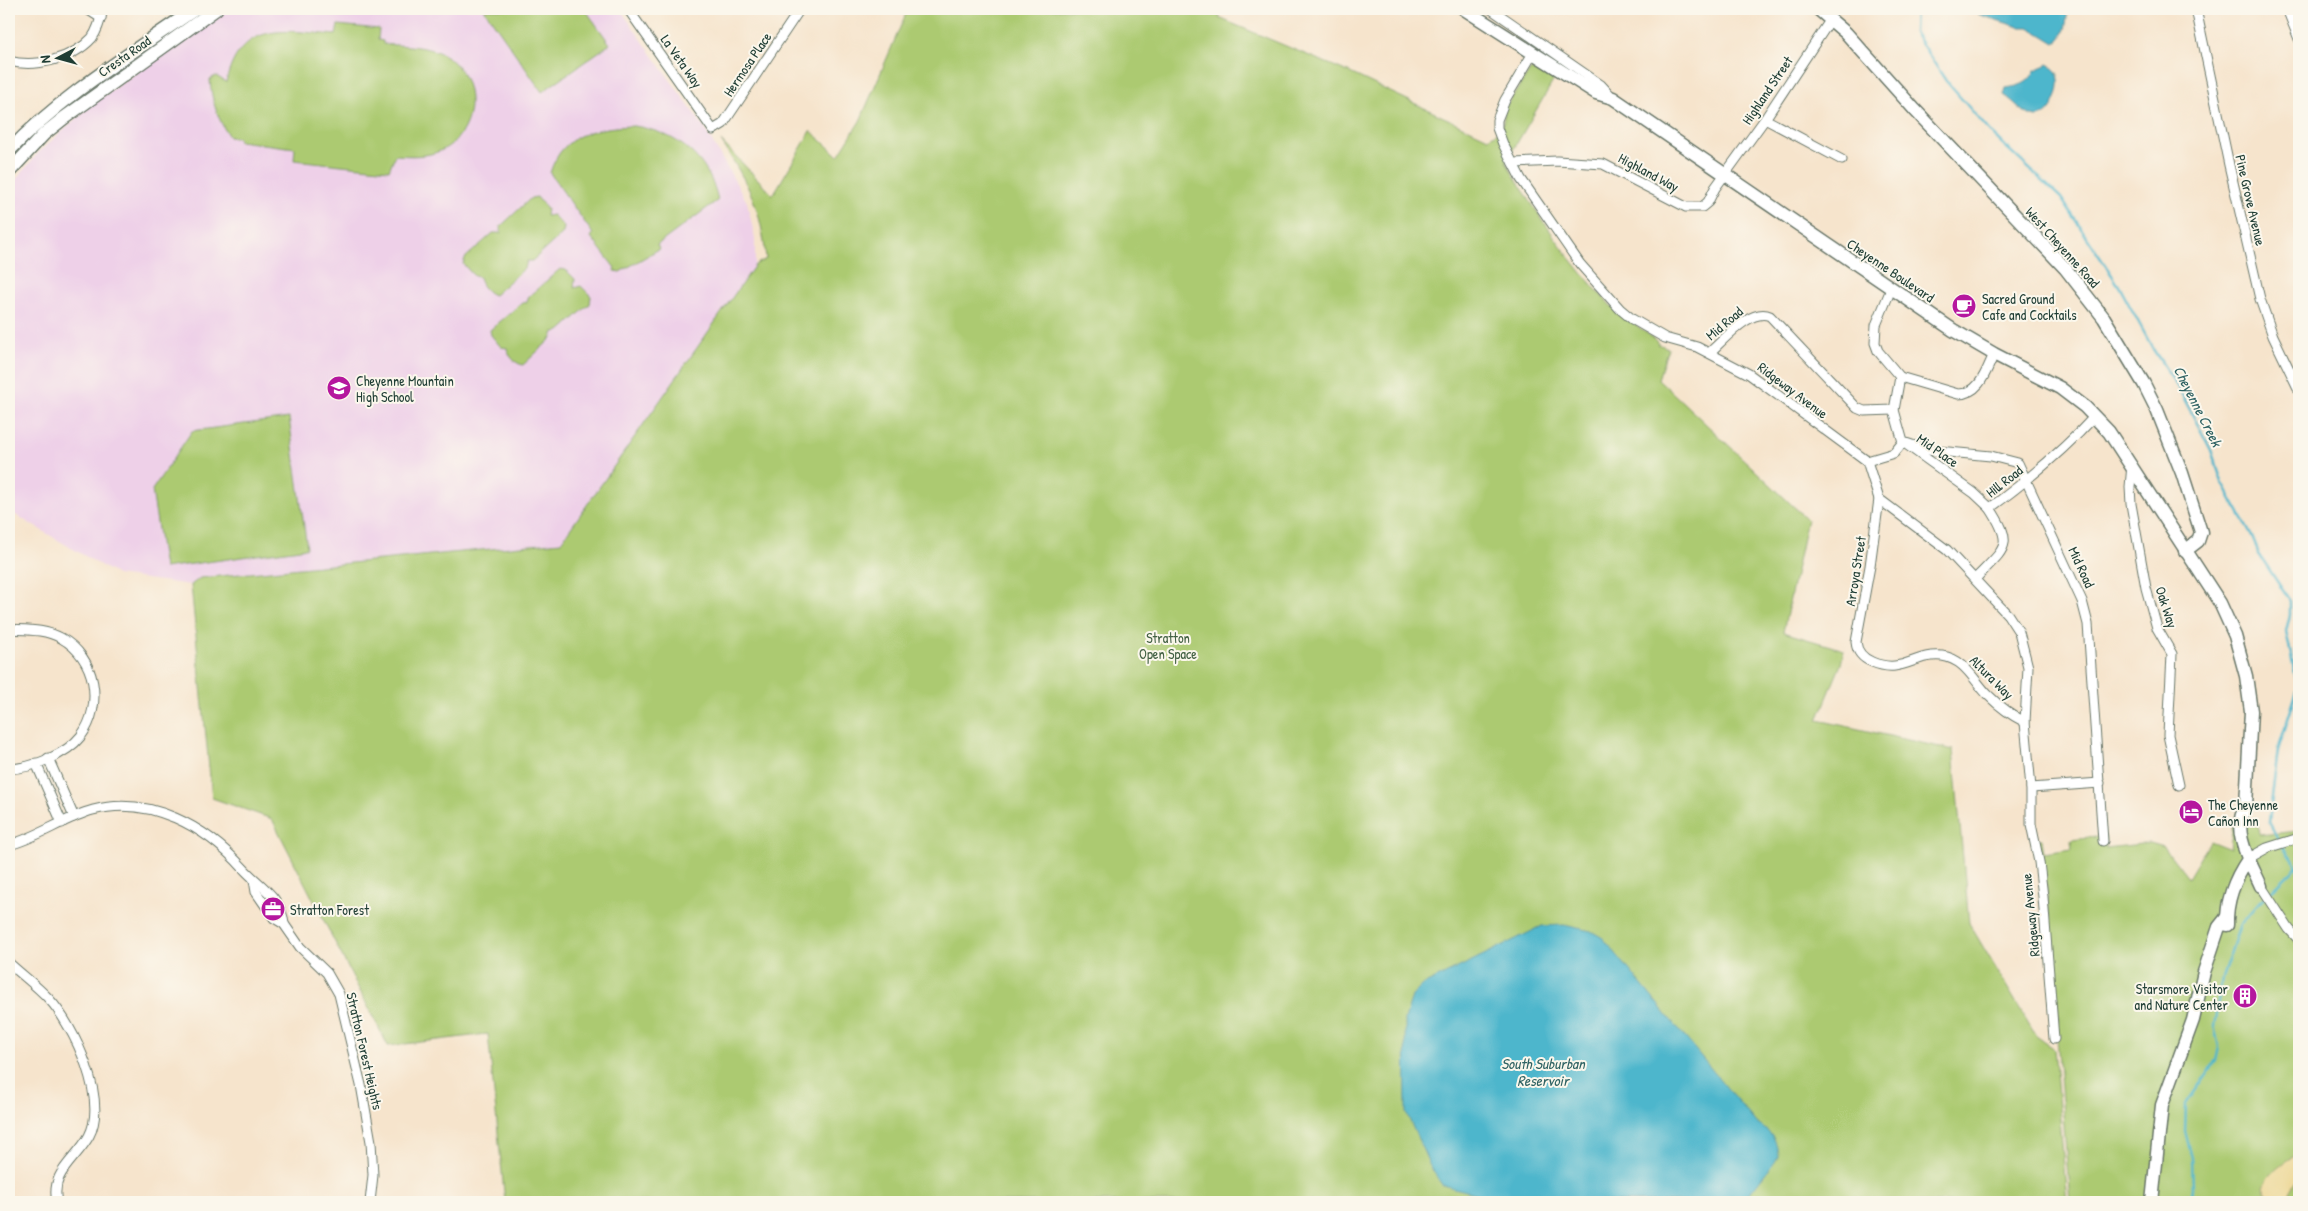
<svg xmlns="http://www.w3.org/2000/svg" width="2308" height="1211" viewBox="0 0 2308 1211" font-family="'Patrick Hand',sans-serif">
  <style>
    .built { fill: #eed0e8 }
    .green { fill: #acca71; stroke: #668452 }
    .sand { fill: #eeda9e; stroke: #868c69 }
    .water { fill: #4eb6cc; stroke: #367a80 }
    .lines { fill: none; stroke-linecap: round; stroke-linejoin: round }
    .stream { stroke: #4eb6cc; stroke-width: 2.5 }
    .street-casing { stroke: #6a7769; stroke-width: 11 }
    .secondary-casing { stroke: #6a7769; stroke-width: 15 }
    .street { stroke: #fff; stroke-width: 9 }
    .secondary { stroke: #fff; stroke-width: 12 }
    .labels { text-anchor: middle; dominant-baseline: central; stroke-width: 4; stroke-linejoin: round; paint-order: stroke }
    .street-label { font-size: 14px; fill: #1f3d34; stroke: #fbf7ec }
    .poi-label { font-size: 14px; fill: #1f3d34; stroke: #fbf7ec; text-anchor: start }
    .park-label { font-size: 14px; fill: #426043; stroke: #fbf7ec }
    .water-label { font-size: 15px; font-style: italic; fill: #2d6162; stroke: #fbf7ec }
  </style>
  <rect width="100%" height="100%" fill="#fbf7ec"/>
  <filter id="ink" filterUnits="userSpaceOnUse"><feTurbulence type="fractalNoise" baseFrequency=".02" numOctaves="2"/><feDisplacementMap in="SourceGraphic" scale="10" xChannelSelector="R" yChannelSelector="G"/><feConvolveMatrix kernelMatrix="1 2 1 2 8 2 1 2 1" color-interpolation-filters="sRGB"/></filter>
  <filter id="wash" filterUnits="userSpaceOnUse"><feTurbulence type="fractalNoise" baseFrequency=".0096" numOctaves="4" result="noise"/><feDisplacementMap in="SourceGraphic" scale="20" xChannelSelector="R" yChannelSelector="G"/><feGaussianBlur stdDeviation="1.12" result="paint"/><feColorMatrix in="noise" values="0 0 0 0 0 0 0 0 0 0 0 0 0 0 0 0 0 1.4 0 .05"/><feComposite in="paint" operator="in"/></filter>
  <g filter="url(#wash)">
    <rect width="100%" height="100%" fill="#f6e4cc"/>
    <!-- built -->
    <path class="built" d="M 226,9 L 620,9 L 705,129 L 747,202 L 755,239 L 755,265 L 561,542 L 200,578 L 191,585 L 117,575 L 9,511 L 9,188 L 38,153 L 92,104 Z"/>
    <!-- green -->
    <g class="green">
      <path d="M 484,9 L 585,9 L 610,44 L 542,92 Z"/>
      <path d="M 908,9 L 1223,9 L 1219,18 L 1348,72 L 1488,138 L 1502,130 L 1505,108 L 1530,70 L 1539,67 L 1555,78 L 1506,162 C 1536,213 1570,263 1612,307 C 1621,316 1656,337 1658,344 L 1668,348 L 1658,379 L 1807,519 L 1783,632 L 1844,650 L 1841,664 L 1818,720 L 1953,750 L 1969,923 L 2036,1036 L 2054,1048 L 2067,1202 L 505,1202 L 488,1034 L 388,1046 L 272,819 L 212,798 L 191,585 L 200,578 L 561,542 L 755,265 L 766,259 C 761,206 749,186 721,141 L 773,195 L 811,131 L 838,156 L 860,121 Z"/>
      <path d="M 338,25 L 379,29 L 378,40 L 383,41 L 383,44 C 403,46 428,45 446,56 C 480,78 478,134 440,151 C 426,157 410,156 395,155 L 389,170 L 294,160 L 295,148 L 239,141 L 238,138 L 229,137 C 218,119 211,100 210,79 L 216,76 L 226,82 C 241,19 286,31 336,35 Z"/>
      <path d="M 634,126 C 676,132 709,158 718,200 L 657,245 L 659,249 L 620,272 L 614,271 L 615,268 L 591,237 L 593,234 L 550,173 C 562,133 596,127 634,126 Z"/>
      <path d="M 537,197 L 547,209 L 546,216 L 553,215 L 564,227 L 563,233 L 532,261 L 527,261 L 525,268 L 494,295 C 487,293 480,285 479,277 L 474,276 L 463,264 L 465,258 L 493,233 L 501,233 L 501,226 L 531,198 Z"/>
      <path d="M 560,269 L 566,270 L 575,279 L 574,288 L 581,286 L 591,296 L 590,304 L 560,331 L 554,332 L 552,338 L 523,365 C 516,364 508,356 507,348 L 501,347 L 491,335 L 490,330 L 522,303 L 527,302 L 529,296 Z"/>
      <path d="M 289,418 L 307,548 L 164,568 L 152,490 L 192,431 Z"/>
      <path d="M 2257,820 L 2259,835 L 2299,831 L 2299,1202 L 2070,1202 L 2057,1038 L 2059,1021 L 2046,884 L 2038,839 L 2042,839 L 2044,853 L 2072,849 L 2071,840 L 2105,836 L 2106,848 L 2150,843 L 2164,847 L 2188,878 L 2210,841 L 2230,849 L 2233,822 Z"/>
    </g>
    <!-- sand -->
    <path class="sand" d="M 2299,1154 L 2299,1178 L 2290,1193 L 2288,1202 L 2267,1202 L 2269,1199 L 2264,1187 C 2268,1173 2286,1160 2299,1154 Z"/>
    <!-- water -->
    <g class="water">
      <path d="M 1974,9 L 2068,9 C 2066,21 2067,36 2055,43 L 2029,27 L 2019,27 L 1977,14 Z"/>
      <path d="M 2049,64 C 2051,67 2056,70 2057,73 C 2064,84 2053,118 2036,117 C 2025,116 2014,101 2004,95 L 2006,88 C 2019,86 2029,84 2035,70 Z"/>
      <path d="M 1564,925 L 1591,931 L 1603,938 L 1756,1123 C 1770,1132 1778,1138 1778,1157 L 1749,1194 L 1733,1202 L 1510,1202 L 1442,1185 L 1430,1166 L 1406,1112 L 1405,1020 L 1412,996 L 1423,985 L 1542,926 Z"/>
    </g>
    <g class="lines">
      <!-- stream -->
      <g class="stream">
        <path d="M 1915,9 L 1914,32 L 1946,81 L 1993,135 L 2061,198 L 2119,286 L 2153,349 L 2180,391 L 2211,450 L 2222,482 L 2250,532 L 2259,554 L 2290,601 L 2290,615 L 2286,631 L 2298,688 L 2278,750 L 2272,797 L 2269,822 L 2279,841"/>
        <path d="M 2282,846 L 2299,869"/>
        <path d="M 2191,1202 L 2193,1188 L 2192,1158 L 2185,1131 L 2186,1104 L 2216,1061 L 2219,1047 L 2214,1026 L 2222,978 L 2240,925 L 2261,901 L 2296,867"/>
      </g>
    </g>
  </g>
  <g filter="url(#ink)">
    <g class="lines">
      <defs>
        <g id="street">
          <path d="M 87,9 L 101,18"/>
          <path d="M 628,9 L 713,130 L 723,124 L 800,9"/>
          <path d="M 1491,9 L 1601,85 L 1613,98"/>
          <path d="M 2196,9 L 2229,165 L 2260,299 L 2273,336 L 2299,390"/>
          <path d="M 2287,9 L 2299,39"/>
          <path d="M 1533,53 L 1505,100 L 1497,120 L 1497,128 L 1503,144 L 1521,179 L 1580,264 L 1620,309 L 1632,319 L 1665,338 L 1697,347 L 1749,374 L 1867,461 L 1879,499 L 1947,550 L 2008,615 L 2019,632 L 2028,667 L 2025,722 L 2031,788 L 2031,824 L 2039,862 L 2043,897 L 2054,1039"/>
          <path d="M 9,61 C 35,68 73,59 92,38 C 98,30 101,18 103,9"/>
          <path d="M 1765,119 L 1842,160"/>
          <path d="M 1513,163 L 1557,161 L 1603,164 L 1686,207 L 1702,207 L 1708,202 L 1715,188 L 1765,119 L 1831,19"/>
          <path d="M 1891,289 L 1876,325 L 1875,343 L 1878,351 L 1900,377 L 1958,394 C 1980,394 1986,371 1994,354"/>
          <path d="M 1710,352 C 1724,340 1751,307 1770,316 L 1857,408 L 1864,411 L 1894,410"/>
          <path d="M 1900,377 L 1894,410 L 1903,442 L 1927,450 L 1991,456 L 2018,463 L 2082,601 L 2088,624 L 2103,841"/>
          <path d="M 1867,461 L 1894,453 L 1903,442 L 1974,493 L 1990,508"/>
          <path d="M 2132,465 L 2130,487 L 2131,504 L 2146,588 L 2157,628 L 2172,654 L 2168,735 L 2179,785"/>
          <path d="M 1879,499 L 1870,566 L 1856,642 C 1857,652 1862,658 1872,662 C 1903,675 1914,653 1942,656 C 1965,659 1974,681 1988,695 C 1999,706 2011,715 2025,722"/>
          <path d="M 1976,578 C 2005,548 2015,546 1990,508 C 2028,480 2063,451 2095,416"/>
          <path d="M 9,629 C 27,630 45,629 61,638 C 96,657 104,705 81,736 C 66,755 32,768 9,769"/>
          <path d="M 48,758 L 74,817"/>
          <path d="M 36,763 L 62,823"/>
          <path d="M 2031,788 L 2100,783"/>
          <path d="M 9,845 C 39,837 64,818 93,810 C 150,795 206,827 243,868 C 260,887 281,896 284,924"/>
          <path d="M 2249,858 L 2267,848 L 2299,838"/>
          <path d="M 254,880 L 256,892 L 274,918 L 284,924 L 300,947 L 327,973 L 339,994 L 361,1085 L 371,1142 L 373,1175 L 370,1202"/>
          <path d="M 2261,886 L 2289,929 L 2299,940"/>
          <path d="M 9,963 C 22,975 37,986 49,999 C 75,1027 108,1100 89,1136 C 76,1160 50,1172 57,1202"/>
        </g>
        <g id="secondary">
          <path d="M 1464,9 L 1596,93 L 1613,98 L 1953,330 L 1994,354 L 2060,388 L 2085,407 L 2109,432 L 2220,603 L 2235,636 L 2246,676 L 2251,711 L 2246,806 C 2230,831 2251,863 2261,886"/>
          <path d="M 1818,9 L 1846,33 L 1915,110 L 2065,268 L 2104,318 L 2144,384 L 2157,410 L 2182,473 L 2201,532 L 2198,541 L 2185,551"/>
          <path d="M 9,151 C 62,95 132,53 195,9"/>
          <path d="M 9,172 L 44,134 L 64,118 L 216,9"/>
          <path d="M 2227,925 C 2226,901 2235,878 2249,858"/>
          <path d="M 2152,1202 L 2162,1105 L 2193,1020 L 2204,972 L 2219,927 L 2227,917"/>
        </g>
      </defs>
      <!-- street casing -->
      <use href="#street" class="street-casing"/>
      <!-- secondary casing -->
      <use href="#secondary" class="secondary-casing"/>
      <!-- street -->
      <use href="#street" class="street"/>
      <!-- secondary -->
      <use href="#secondary" class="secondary"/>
    </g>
  </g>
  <!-- icons -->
  <defs>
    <symbol id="cafe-disc" viewBox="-11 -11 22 22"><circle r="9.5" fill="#b5179e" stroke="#fbf7ec"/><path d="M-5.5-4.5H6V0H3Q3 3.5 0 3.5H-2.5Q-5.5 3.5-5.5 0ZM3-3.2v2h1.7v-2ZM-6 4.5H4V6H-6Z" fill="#fff"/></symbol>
    <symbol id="school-disc" viewBox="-11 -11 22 22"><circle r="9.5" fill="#b5179e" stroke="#fbf7ec"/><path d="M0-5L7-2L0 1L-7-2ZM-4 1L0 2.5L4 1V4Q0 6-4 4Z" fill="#fff"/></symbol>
    <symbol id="hotel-disc" viewBox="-11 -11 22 22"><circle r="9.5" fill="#b5179e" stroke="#fbf7ec"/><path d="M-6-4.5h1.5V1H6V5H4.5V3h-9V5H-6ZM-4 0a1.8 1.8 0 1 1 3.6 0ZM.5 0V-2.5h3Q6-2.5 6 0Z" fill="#fff"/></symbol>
    <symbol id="office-disc" viewBox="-11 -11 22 22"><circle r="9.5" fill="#b5179e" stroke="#fbf7ec"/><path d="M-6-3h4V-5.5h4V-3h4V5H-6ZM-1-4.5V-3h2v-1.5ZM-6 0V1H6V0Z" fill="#fff"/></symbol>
    <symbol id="building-disc" viewBox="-11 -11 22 22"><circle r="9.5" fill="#b5179e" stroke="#fbf7ec"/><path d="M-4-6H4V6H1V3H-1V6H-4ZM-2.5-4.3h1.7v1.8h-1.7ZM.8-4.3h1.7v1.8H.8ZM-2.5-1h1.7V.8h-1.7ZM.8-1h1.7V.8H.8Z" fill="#fff"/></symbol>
  </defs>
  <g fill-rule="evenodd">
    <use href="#cafe-disc" x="1950" y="292" width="28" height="28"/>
    <use href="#school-disc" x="325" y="374" width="28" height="28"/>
    <use href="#hotel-disc" x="2177" y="798" width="28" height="28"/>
    <use href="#office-disc" x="259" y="895" width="28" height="28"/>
    <use href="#building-disc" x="2231" y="982" width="28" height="28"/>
  </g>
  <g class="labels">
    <!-- street labels -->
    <g class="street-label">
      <text transform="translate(124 56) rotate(-35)">Cresta Road</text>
      <text transform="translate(682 61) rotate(55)">La Veta Way</text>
      <text transform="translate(747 64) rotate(-56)">Hermosa Place</text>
      <text transform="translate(1767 90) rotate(-56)">Highland Street</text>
      <text transform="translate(1649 172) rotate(28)">Highland Way</text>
      <text transform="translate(2251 200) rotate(77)">Pine Grove Avenue</text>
      <text transform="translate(2063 247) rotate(48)">West Cheyenne Road</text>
      <text transform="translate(1891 270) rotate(34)">Cheyenne Boulevard</text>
      <text transform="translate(1724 323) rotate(-40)">Mid Road</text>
      <text transform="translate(1793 390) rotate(37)">Ridgeway Avenue</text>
      <text transform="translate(1938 450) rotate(35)">Mid Place</text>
      <text transform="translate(2004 481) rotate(-38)">Hill Road</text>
      <text transform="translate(2082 567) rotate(65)">Mid Road</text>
      <text transform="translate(1855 571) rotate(-81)">Arroya Street</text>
      <text transform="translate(2167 607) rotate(72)">Oak Way</text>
      <text transform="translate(1992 677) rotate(45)">Altura Way</text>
      <text transform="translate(2030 915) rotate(-96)">Ridgeway Avenue</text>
      <text transform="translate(365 1051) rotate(77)">Stratton Forest Heights</text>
    </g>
    <!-- poi labels -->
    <g class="poi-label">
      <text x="1982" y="298">Sacred Ground<tspan x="1982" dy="16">Cafe and Cocktails</tspan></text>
      <text x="356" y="380">Cheyenne Mountain<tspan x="356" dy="16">High School</tspan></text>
      <text x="2208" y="804">The Cheyenne<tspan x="2208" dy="16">Cañon Inn</tspan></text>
      <text x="290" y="909">Stratton Forest</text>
      <text x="2228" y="988" text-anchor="end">Starsmore Visitor<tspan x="2228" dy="16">and Nature Center</tspan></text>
    </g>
    <!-- park labels -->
    <g class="park-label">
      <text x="1168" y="637">Stratton<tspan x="1168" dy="16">Open Space</tspan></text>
    </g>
    <!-- water labels -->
    <g class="water-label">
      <text transform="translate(2198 406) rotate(63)">Cheyenne Creek</text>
      <text x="1543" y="1063">South Suburban<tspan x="1543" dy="17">Reservoir</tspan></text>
    </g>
  </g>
  <!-- margin -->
  <rect width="2308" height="1211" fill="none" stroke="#fbf7ec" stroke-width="30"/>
  <!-- north arrow -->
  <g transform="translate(58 58) rotate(264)" stroke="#fbf7ec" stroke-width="4" paint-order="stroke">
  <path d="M0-4L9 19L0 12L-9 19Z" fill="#1f3d34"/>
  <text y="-8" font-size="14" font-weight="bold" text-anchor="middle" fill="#1f3d34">N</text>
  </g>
</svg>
